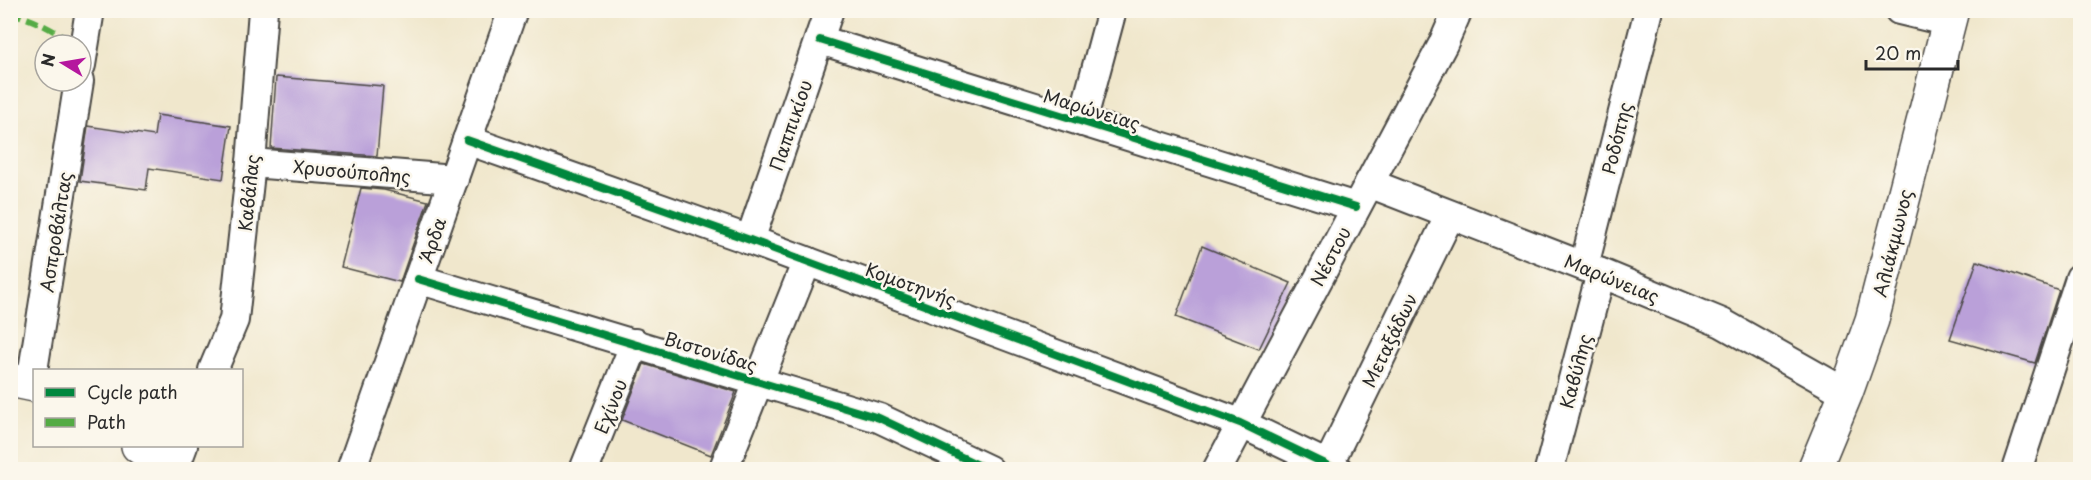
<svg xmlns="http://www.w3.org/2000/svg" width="2091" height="480" viewBox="0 0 2091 480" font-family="'Playpen Sans',sans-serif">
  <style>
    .building { fill: #baa0d9 }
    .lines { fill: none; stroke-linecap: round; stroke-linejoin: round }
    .minor-casing { stroke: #494743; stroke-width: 32 }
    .tertiary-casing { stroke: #494743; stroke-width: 36 }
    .minor { stroke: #fff; stroke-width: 28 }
    .tertiary { stroke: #fff; stroke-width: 33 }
    .quiet { stroke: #54ab44; stroke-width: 6; stroke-dasharray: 12 6; stroke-linecap: butt }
    .cycleway-casing { stroke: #fbf7ec; stroke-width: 11 }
    .cycleway { stroke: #00873e; stroke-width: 8 }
    .labels { text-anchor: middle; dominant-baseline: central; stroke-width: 5; stroke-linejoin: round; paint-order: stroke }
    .street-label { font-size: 18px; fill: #2b2b2b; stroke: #fbf7ec }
  </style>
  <rect width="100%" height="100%" fill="#fbf7ec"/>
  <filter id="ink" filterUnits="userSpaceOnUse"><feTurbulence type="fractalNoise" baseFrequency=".0167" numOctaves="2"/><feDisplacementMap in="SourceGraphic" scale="12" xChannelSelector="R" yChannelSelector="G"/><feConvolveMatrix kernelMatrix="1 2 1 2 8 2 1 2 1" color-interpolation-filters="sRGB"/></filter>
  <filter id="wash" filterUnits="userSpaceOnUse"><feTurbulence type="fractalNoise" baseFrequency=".008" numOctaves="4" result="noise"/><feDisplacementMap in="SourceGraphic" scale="24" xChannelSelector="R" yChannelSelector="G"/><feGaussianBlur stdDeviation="1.35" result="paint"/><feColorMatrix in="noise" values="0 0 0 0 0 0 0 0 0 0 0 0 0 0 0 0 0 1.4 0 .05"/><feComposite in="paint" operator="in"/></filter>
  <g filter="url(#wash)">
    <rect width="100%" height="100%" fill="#f0e7cc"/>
    <g id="blocks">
      <!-- building -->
      <g class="building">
        <path d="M 276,77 L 383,86 L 377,156 L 271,148 Z"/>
        <path d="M 157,115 L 231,126 L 223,179 L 149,168 L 146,190 L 80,181 L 88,126 L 154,136 Z"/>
        <path d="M 361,188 L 384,190 L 428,201 L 400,282 L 341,267 Z"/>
        <path d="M 1202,246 L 1291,283 L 1259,349 L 1176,317 Z"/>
        <path d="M 1977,261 L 2059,290 L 2035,363 L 1950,339 Z"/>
        <path d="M 644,364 L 736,392 L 711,455 L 622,420 Z"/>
      </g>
    </g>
  </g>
  <g filter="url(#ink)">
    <use href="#blocks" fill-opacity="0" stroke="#494743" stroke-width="1.5"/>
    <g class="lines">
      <defs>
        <g id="minor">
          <path d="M 1899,10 L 1949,22"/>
          <path d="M 820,40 L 1356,207"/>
          <path d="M 81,65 L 90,10"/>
          <path d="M 1082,122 L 1112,10"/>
          <path d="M 467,140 L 750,240 L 1240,423 L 1338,470"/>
          <path d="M 251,163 L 454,179"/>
          <path d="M 1369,183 L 1601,273 L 1722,323 L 1846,393"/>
          <path d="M 750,240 L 829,10"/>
          <path d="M 1584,266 L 1649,10"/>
          <path d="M 418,279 L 879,418 L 989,470"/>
          <path d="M 213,370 L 234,320 L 251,163 L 263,10"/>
          <path d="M 31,383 L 79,81"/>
          <path d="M 1328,465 L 1450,215"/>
          <path d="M 174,470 L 183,446"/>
          <path d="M 351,470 L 513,10"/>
          <path d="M 584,470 L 635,343"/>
          <path d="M 723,470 L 807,261"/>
          <path d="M 1217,470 L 1443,44 L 1458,10"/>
          <path d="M 1549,470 L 1601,273"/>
          <path d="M 2017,470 L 2080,278"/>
        </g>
        <g id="tertiary">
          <path d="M 10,380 L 34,385"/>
          <path d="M 138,446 L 172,470"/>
          <path d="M 1814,470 L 1846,393 L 1872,320 L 1952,10"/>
        </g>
      </defs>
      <!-- minor casing -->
      <use href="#minor" class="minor-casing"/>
      <!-- tertiary casing -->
      <use href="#tertiary" class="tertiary-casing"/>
      <!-- minor -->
      <use href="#minor" class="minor"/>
      <!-- tertiary -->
      <use href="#tertiary" class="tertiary"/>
      <!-- quiet -->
      <g class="quiet">
        <path d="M 10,13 C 33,19 56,30 73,45"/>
        <path d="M 81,52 L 83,53"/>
      </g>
      <defs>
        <g id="cycleway">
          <path d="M 820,40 L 1356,207"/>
          <path d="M 467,140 L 750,240 L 1240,423 L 1338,470"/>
          <path d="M 418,279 L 879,418 L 989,470"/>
        </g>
      </defs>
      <!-- cycleway casing -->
      <use href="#cycleway" class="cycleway-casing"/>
      <!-- cycleway -->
      <use href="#cycleway" class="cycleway"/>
    </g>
  </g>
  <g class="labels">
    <!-- street labels -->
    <g class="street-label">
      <text transform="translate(1092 109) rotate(17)">Μαρώνειας</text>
      <text transform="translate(790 125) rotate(-71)">Παππικίου</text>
      <text transform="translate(1616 138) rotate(-76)">Ροδόπης</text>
      <text transform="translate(352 171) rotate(5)">Χρυσούπολης</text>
      <text transform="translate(248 193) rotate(-84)">Καβάλας</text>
      <text transform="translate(55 232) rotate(-81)">Ασπροβάλτας</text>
      <text transform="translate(432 240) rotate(-71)">Άρδα</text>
      <text transform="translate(1892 243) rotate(-76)">Αλιάκμωνος</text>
      <text transform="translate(1330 256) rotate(-62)">Νέστου</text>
      <text transform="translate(1612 278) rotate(22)">Μαρώνειας</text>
      <text transform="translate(911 284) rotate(20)">Κομοτηνής</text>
      <text transform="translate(1389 340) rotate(-64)">Μεταξάδων</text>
      <text transform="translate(711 351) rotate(17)">Βιστονίδας</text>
      <text transform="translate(1575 371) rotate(-75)">Καβύλης</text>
      <text transform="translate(610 406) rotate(-68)">Εχίνου</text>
    </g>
  </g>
  <!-- margin -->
  <rect width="2091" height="480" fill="none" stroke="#fbf7ec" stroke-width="36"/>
  <!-- legend -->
  <rect x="33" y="369" width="210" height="78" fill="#fbf7ec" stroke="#a8a59f" stroke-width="1.5"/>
  <rect x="45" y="388" width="30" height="9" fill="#00873e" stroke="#a8a59f" stroke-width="1.5"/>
  <text x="87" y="399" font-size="18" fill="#2b2b2b">Cycle path</text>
  <rect x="45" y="418" width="30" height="9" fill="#54ab44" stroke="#a8a59f" stroke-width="1.5"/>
  <text x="87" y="429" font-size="18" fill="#2b2b2b">Path</text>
  <!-- north arrow -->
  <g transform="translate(63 63) rotate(281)"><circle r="28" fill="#fbf7ec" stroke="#a8a59f" stroke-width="1.5"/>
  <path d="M0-4.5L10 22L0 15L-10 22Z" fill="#b5179e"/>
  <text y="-9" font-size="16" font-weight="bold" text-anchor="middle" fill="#2b2b2b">N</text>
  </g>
  <!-- scale -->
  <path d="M1866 60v9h92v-9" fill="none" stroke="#2b2b2b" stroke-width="3"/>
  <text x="1875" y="60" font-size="18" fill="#2b2b2b" stroke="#fbf7ec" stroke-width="4.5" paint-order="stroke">20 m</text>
</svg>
